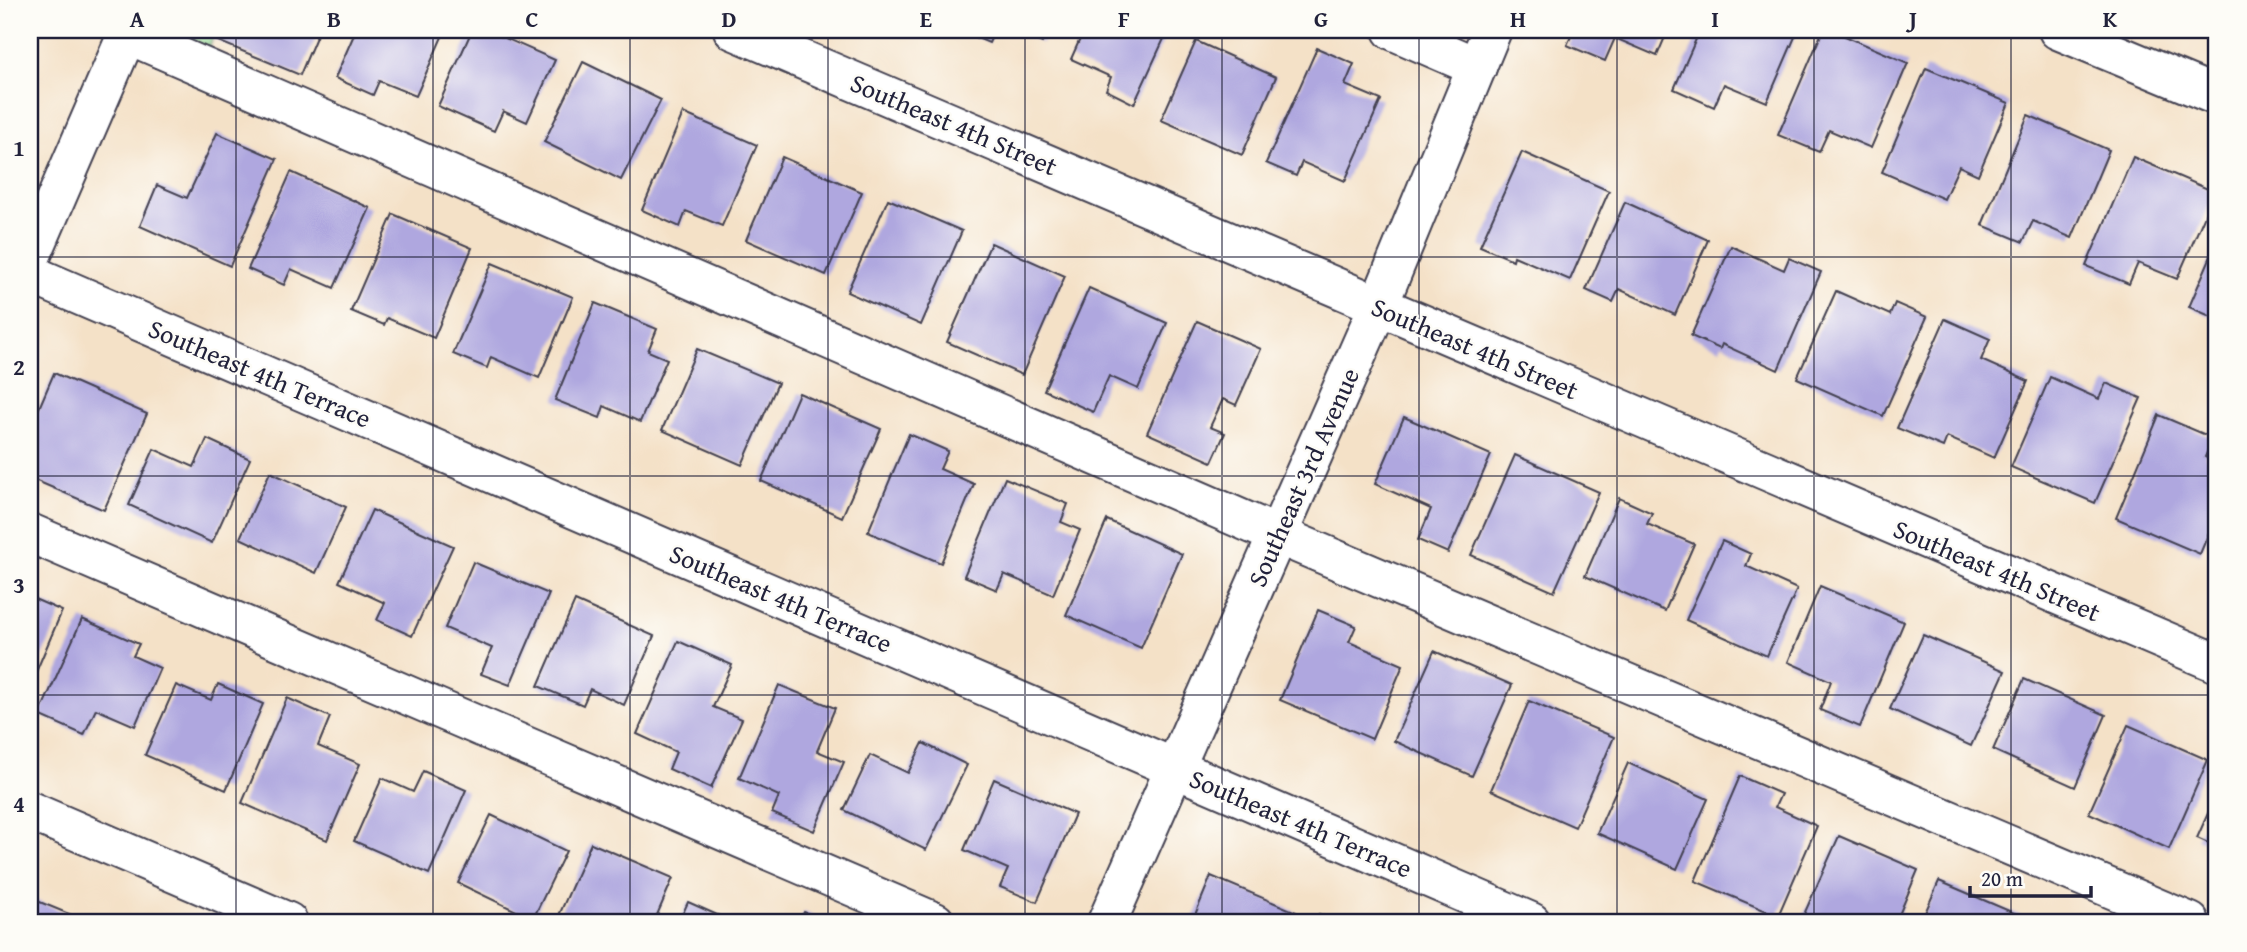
<svg xmlns="http://www.w3.org/2000/svg" width="2247" height="952" viewBox="0 0 2247 952" font-family="'Gentium Book Plus',serif">
  <style>
    .green { fill: #90d690; stroke: #597c66; stroke-width: 2 }
    .building { fill: #afa7df }
    .lines { fill: none; stroke-linecap: round; stroke-linejoin: round }
    .minor-casing { stroke: #423f50; stroke-width: 42 }
    .minor { stroke: #fff; stroke-width: 38 }
    .grid { fill: none; stroke: #22223b; stroke-width: 2; stroke-opacity: 0.55 }
    .labels { text-anchor: middle; dominant-baseline: central; stroke-width: 5; stroke-linejoin: round; paint-order: stroke }
    .street-label { font-size: 26px; fill: #22223b; stroke: #fdfcf7 }
    .neatline { fill: none; stroke: #22223b; stroke-width: 2.5 }
    .grid-label { font-size: 23px; text-anchor: middle; font-weight: bold; fill: #22223b }
  </style>
  <rect width="100%" height="100%" fill="#fdfcf7"/>
  <filter id="ink" filterUnits="userSpaceOnUse"><feTurbulence type="fractalNoise" baseFrequency=".0143" numOctaves="2"/><feDisplacementMap in="SourceGraphic" scale="14" xChannelSelector="R" yChannelSelector="G"/><feConvolveMatrix kernelMatrix="1 2 1 2 8 2 1 2 1" color-interpolation-filters="sRGB"/></filter>
  <filter id="wash" filterUnits="userSpaceOnUse"><feTurbulence type="fractalNoise" baseFrequency=".00686" numOctaves="4" result="noise"/><feDisplacementMap in="SourceGraphic" scale="28" xChannelSelector="R" yChannelSelector="G"/><feGaussianBlur stdDeviation="1.57" result="paint"/><feColorMatrix in="noise" values="0 0 0 0 0 0 0 0 0 0 0 0 0 0 0 0 0 1.4 0 .05"/><feComposite in="paint" operator="in"/></filter>
  <g filter="url(#wash)">
    <rect width="100%" height="100%" fill="#f4e1c7"/>
    <!-- green -->
    <path class="green" d="M 159,30 L 216,30 L 207,52 Z"/>
    <g id="blocks">
      <!-- building -->
      <g class="building">
        <path d="M 216,30 L 319,30 L 300,75 L 213,39 Z"/>
        <path d="M 356,30 L 445,30 L 416,96 L 379,81 L 373,95 L 335,78 Z"/>
        <path d="M 472,30 L 487,30 L 555,60 L 527,122 L 503,111 L 494,131 L 438,106 Z"/>
        <path d="M 958,30 L 995,30 L 989,43 Z"/>
        <path d="M 1012,30 L 1048,30 L 1042,43 Z"/>
        <path d="M 1084,30 L 1168,30 L 1134,104 L 1106,90 L 1111,77 L 1071,59 Z"/>
        <path d="M 1574,30 L 1668,30 L 1657,56 L 1615,38 L 1605,61 L 1567,45 Z"/>
        <path d="M 1700,30 L 1798,30 L 1767,102 L 1724,84 L 1714,107 L 1674,89 Z"/>
        <path d="M 1823,30 L 1831,30 L 1908,63 L 1871,148 L 1829,130 L 1819,152 L 1778,135 Z"/>
        <path d="M 30,40 L 37,44 L 30,58 Z"/>
        <path d="M 1196,41 L 1276,77 L 1242,155 L 1161,120 Z"/>
        <path d="M 1317,48 L 1354,64 L 1345,85 L 1381,100 L 1345,181 L 1302,162 L 1296,176 L 1266,163 Z"/>
        <path d="M 583,62 L 661,100 L 621,180 L 544,142 Z"/>
        <path d="M 1926,68 L 2009,103 L 1978,175 L 1959,166 L 1944,199 L 1882,172 Z"/>
        <path d="M 683,113 L 757,145 L 722,226 L 686,211 L 680,227 L 642,210 Z"/>
        <path d="M 2028,115 L 2109,150 L 2072,238 L 2033,221 L 2023,242 L 1982,225 Z"/>
        <path d="M 217,133 L 277,159 L 230,266 L 140,226 L 157,185 L 187,198 Z"/>
        <path d="M 1522,152 L 1609,191 L 1570,280 L 1514,256 L 1513,260 L 1480,246 Z"/>
        <path d="M 782,157 L 862,192 L 826,275 L 746,240 Z"/>
        <path d="M 2133,157 L 2215,192 L 2177,279 L 2138,263 L 2129,284 L 2086,266 Z"/>
        <path d="M 291,172 L 370,208 L 334,288 L 291,269 L 284,285 L 248,269 Z"/>
        <path d="M 888,199 L 962,231 L 921,325 L 847,292 Z"/>
        <path d="M 1625,202 L 1708,240 L 1675,315 L 1619,289 L 1613,302 L 1586,290 Z"/>
        <path d="M 393,214 L 472,248 L 434,338 L 387,318 L 384,325 L 351,311 Z"/>
        <path d="M 2217,242 L 2217,319 L 2189,307 Z"/>
        <path d="M 991,243 L 1065,276 L 1022,375 L 947,342 Z"/>
        <path d="M 1731,246 L 1784,270 L 1789,258 L 1821,272 L 1778,370 L 1722,344 L 1720,349 L 1691,336 Z"/>
        <path d="M 492,263 L 573,297 L 539,378 L 491,357 L 487,368 L 453,354 Z"/>
        <path d="M 1089,288 L 1167,323 L 1138,389 L 1109,376 L 1093,412 L 1044,390 Z"/>
        <path d="M 1836,291 L 1890,315 L 1895,303 L 1927,317 L 1883,416 L 1797,378 Z"/>
        <path d="M 595,303 L 657,329 L 648,351 L 667,359 L 640,422 L 604,406 L 600,418 L 555,400 Z"/>
        <path d="M 1945,319 L 1990,339 L 1981,360 L 2028,381 L 1994,458 L 1947,437 L 1943,447 L 1897,428 Z"/>
        <path d="M 1197,321 L 1261,349 L 1236,405 L 1223,399 L 1210,427 L 1225,433 L 1212,462 L 1147,433 Z"/>
        <path d="M 697,349 L 778,383 L 742,465 L 662,430 Z"/>
        <path d="M 54,373 L 147,414 L 104,510 L 30,478 L 30,429 Z"/>
        <path d="M 2050,377 L 2099,399 L 2106,383 L 2141,398 L 2095,503 L 2011,467 Z"/>
        <path d="M 799,393 L 881,429 L 842,517 L 761,481 Z"/>
        <path d="M 2159,415 L 2213,438 L 2205,457 L 2217,463 L 2217,513 L 2200,554 L 2116,518 Z"/>
        <path d="M 1404,417 L 1491,455 L 1448,553 L 1418,540 L 1431,509 L 1375,484 Z"/>
        <path d="M 909,434 L 948,451 L 940,469 L 974,484 L 941,563 L 868,532 Z"/>
        <path d="M 207,439 L 250,459 L 212,543 L 129,505 L 154,449 L 194,467 Z"/>
        <path d="M 1515,455 L 1599,492 L 1554,592 L 1471,555 Z"/>
        <path d="M 270,472 L 346,507 L 316,573 L 240,538 Z"/>
        <path d="M 1005,478 L 1068,504 L 1061,522 L 1080,530 L 1053,595 L 1004,574 L 997,590 L 964,576 Z"/>
        <path d="M 1619,498 L 1652,513 L 1647,524 L 1694,544 L 1665,611 L 1585,576 Z"/>
        <path d="M 372,510 L 453,546 L 412,636 L 377,620 L 385,603 L 339,582 Z"/>
        <path d="M 1107,520 L 1182,554 L 1141,648 L 1066,615 Z"/>
        <path d="M 1722,541 L 1751,554 L 1746,566 L 1797,589 L 1767,656 L 1686,620 Z"/>
        <path d="M 473,562 L 549,594 L 510,685 L 481,674 L 492,648 L 445,628 Z"/>
        <path d="M 1820,586 L 1904,622 L 1860,727 L 1820,710 L 1831,681 L 1788,662 Z"/>
        <path d="M 30,597 L 62,611 L 30,686 Z"/>
        <path d="M 575,601 L 654,636 L 624,705 L 590,689 L 583,705 L 538,686 Z"/>
        <path d="M 1318,610 L 1356,626 L 1349,642 L 1403,665 L 1372,739 L 1280,700 Z"/>
        <path d="M 82,619 L 139,644 L 133,656 L 160,668 L 135,726 L 96,709 L 84,735 L 39,715 Z"/>
        <path d="M 1923,635 L 2005,671 L 1971,746 L 1890,709 Z"/>
        <path d="M 678,641 L 732,665 L 713,707 L 742,719 L 711,788 L 669,769 L 676,752 L 637,734 Z"/>
        <path d="M 1434,651 L 1512,685 L 1472,776 L 1394,741 Z"/>
        <path d="M 2024,679 L 2106,715 L 2075,787 L 1993,750 Z"/>
        <path d="M 218,684 L 263,704 L 226,790 L 145,755 L 176,685 L 211,700 Z"/>
        <path d="M 779,685 L 835,708 L 817,751 L 844,762 L 814,831 L 772,813 L 779,796 L 739,778 Z"/>
        <path d="M 287,698 L 330,717 L 318,746 L 360,764 L 327,840 L 242,803 Z"/>
        <path d="M 1529,701 L 1614,737 L 1575,827 L 1491,790 Z"/>
        <path d="M 2128,725 L 2208,760 L 2169,849 L 2089,813 Z"/>
        <path d="M 923,743 L 967,765 L 926,850 L 844,810 L 870,755 L 908,773 Z"/>
        <path d="M 1628,763 L 1708,799 L 1677,869 L 1597,833 Z"/>
        <path d="M 423,771 L 466,790 L 429,874 L 354,841 L 382,778 L 413,792 Z"/>
        <path d="M 1740,776 L 1781,794 L 1775,807 L 1817,826 L 1778,916 L 1695,881 Z"/>
        <path d="M 994,779 L 1075,814 L 1037,902 L 1000,887 L 1008,869 L 964,850 Z"/>
        <path d="M 2217,793 L 2217,847 L 2197,838 Z"/>
        <path d="M 491,815 L 566,851 L 533,919 L 458,883 Z"/>
        <path d="M 1839,836 L 1918,870 L 1896,922 L 1801,921 Z"/>
        <path d="M 591,843 L 673,878 L 654,922 L 556,922 Z"/>
        <path d="M 1211,876 L 1296,912 L 1291,922 L 1192,922 Z"/>
        <path d="M 1939,881 L 2021,916 L 2018,922 L 1921,922 Z"/>
        <path d="M 30,898 L 74,916 L 71,922 L 30,922 Z"/>
        <path d="M 688,902 L 733,922 L 679,922 Z"/>
        <path d="M 804,912 L 827,922 L 800,922 Z"/>
        <path d="M 1319,914 L 1338,922 L 1315,922 Z"/>
      </g>
    </g>
  </g>
  <g filter="url(#ink)">
    <use href="#blocks" fill-opacity="0" stroke="#423f50" stroke-width="2"/>
    <g class="lines">
      <defs>
        <g id="minor">
          <path d="M 733,30 L 2217,663"/>
          <path d="M 1392,30 L 1477,67"/>
          <path d="M 2058,30 L 2217,96"/>
          <path d="M 127,34 L 1278,535 L 2190,922"/>
          <path d="M 30,259 L 129,30"/>
          <path d="M 30,274 L 1531,922"/>
          <path d="M 30,533 L 935,922"/>
          <path d="M 30,811 L 288,922"/>
          <path d="M 1107,922 L 1378,307 L 1492,30"/>
        </g>
      </defs>
      <!-- minor casing -->
      <use href="#minor" class="minor-casing"/>
      <!-- minor -->
      <use href="#minor" class="minor"/>
    </g>
  </g>
  <!-- grid -->
  <path class="grid" d="M 236,30 L 236,922M 433,30 L 433,922M 630,30 L 630,922M 828,30 L 828,922M 1025,30 L 1025,922M 1222,30 L 1222,922M 1419,30 L 1419,922M 1617,30 L 1617,922M 1814,30 L 1814,922M 2011,30 L 2011,922M 30,257 L 2217,257M 30,476 L 2217,476M 30,695 L 2217,695"/>
  <g class="labels">
    <!-- street labels -->
    <g class="street-label">
      <text transform="translate(954 124) rotate(23)">Southeast 4th Street</text>
      <text transform="translate(1475 348) rotate(23)">Southeast 4th Street</text>
      <text transform="translate(260 373) rotate(23)">Southeast 4th Terrace</text>
      <text transform="translate(1303 477) rotate(-66)">Southeast 3rd Avenue</text>
      <text transform="translate(1997 570) rotate(23)">Southeast 4th Street</text>
      <text transform="translate(781 598) rotate(23)">Southeast 4th Terrace</text>
      <text transform="translate(1301 823) rotate(23)">Southeast 4th Terrace</text>
    </g>
  </g>
  <!-- margin -->
  <rect width="2247" height="952" fill="none" stroke="#fdfcf7" stroke-width="77"/>
  <!-- scale -->
  <path d="M1970 886v10h121v-10" fill="none" stroke="#22223b" stroke-width="3.5"/>
  <text x="1981" y="886" font-size="21" fill="#22223b" stroke="#fdfcf7" stroke-width="5" paint-order="stroke">20 m</text>
  <rect x="38" y="38" width="2170" height="876" class="neatline"/>
  <g class="grid-label">
    <text x="137" y="27">A</text>
    <text x="334" y="27">B</text>
    <text x="532" y="27">C</text>
    <text x="729" y="27">D</text>
    <text x="926" y="27">E</text>
    <text x="1124" y="27">F</text>
    <text x="1321" y="27">G</text>
    <text x="1518" y="27">H</text>
    <text x="1715" y="27">I</text>
    <text x="1913" y="27">J</text>
    <text x="2110" y="27">K</text>
    <text x="19" y="156">1</text>
    <text x="19" y="375">2</text>
    <text x="19" y="593">3</text>
    <text x="19" y="812">4</text>
  </g>
</svg>
